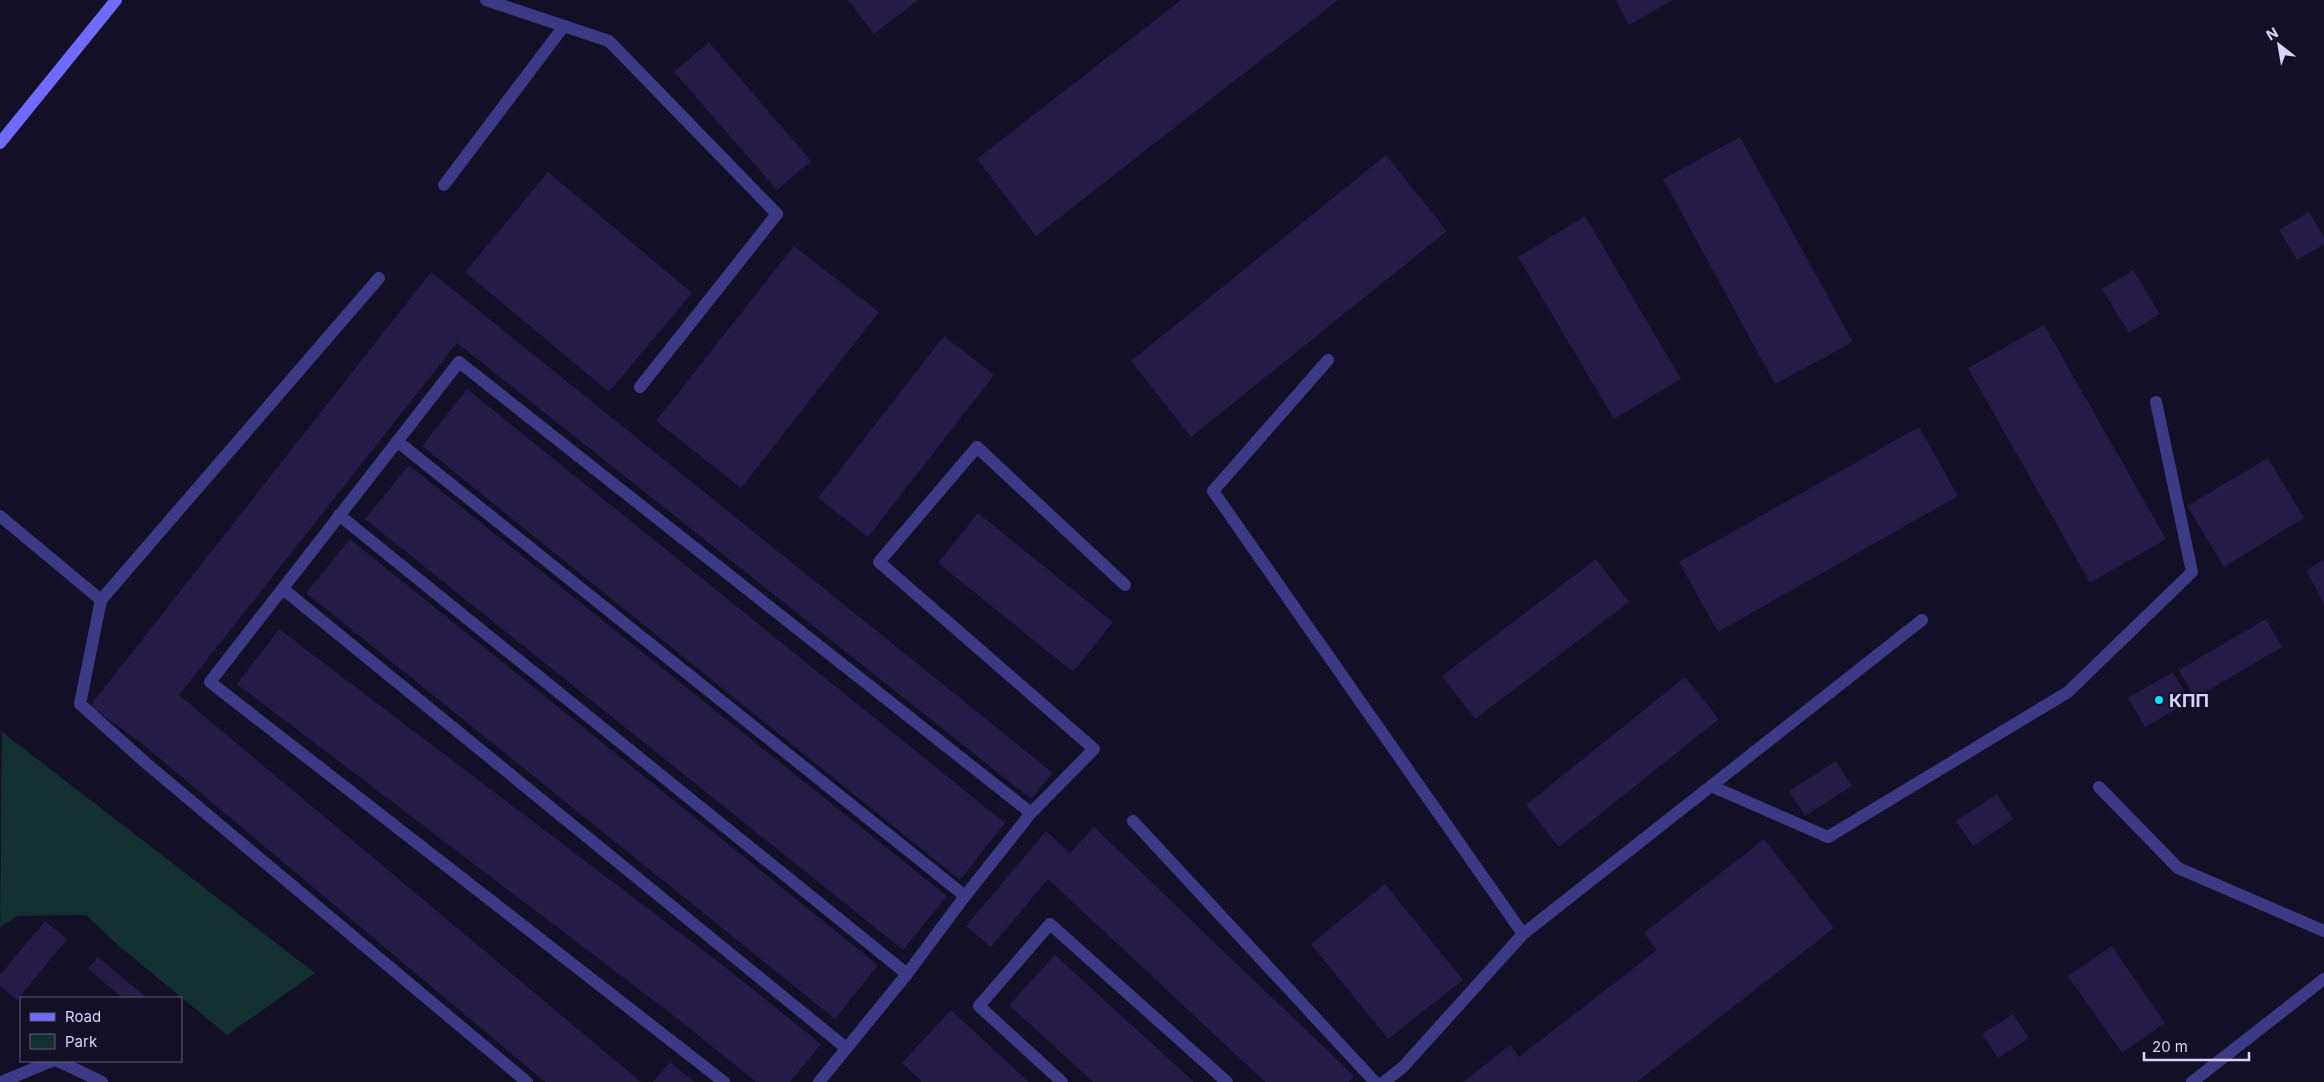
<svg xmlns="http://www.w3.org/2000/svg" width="2324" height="1082" viewBox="0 0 2324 1082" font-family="Inter,sans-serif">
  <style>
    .green { fill: #12302f }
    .building { fill: #241b47 }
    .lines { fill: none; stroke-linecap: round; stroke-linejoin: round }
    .lane { stroke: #3d3a85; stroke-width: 12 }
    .secondary { stroke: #6f6bff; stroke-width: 12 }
    .poi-dot { fill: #00e5ff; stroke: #130f26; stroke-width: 2 }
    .labels { text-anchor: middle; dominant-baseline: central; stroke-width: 4; stroke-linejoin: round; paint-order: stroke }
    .poi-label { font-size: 18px; font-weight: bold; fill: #d9d4ff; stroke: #130f26; text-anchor: start }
  </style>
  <rect width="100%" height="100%" fill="#130f26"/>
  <!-- green -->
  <path class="green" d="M 2,732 L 315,973 L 227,1035 L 119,946 L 86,915 L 18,916 L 0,927 Z"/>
  <!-- building -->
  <g class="building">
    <path d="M 848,0 L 918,0 L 874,34 Z"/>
    <path d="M 1181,0 L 1338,0 L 1036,236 L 977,159 Z"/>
    <path d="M 1616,0 L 1673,0 L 1629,25 Z"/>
    <path d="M 709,42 L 811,161 L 777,190 L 674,72 Z"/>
    <path d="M 1740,137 L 1853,342 L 1775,384 L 1663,179 Z"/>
    <path d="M 1386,155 L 1447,231 L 1191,437 L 1131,361 Z"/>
    <path d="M 548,172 L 692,293 L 609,392 L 465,272 Z"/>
    <path d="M 2309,212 L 2324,237 L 2324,244 L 2297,260 L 2279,230 Z"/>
    <path d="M 1585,216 L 1681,379 L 1614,419 L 1518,257 Z"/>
    <path d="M 794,246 L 879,312 L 741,488 L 656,421 Z"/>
    <path d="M 2133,270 L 2160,314 L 2129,333 L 2102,289 Z"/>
    <path d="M 431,272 L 1053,773 L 1031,799 L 457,343 L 179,695 L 641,1082 L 545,1082 L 140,742 L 90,706 Z"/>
    <path d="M 2044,325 L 2166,539 L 2090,583 L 1968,368 Z"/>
    <path d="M 944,336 L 994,375 L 868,537 L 818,498 Z"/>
    <path d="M 467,389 L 1005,823 L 960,880 L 422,446 Z"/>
    <path d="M 1919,427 L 1958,496 L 1718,632 L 1679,562 Z"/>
    <path d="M 2268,458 L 2304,518 L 2224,567 L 2187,506 Z"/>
    <path d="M 409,465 L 947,896 L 903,950 L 365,519 Z"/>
    <path d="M 978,513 L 1113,622 L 1073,672 L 938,563 Z"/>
    <path d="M 350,539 L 878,965 L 835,1019 L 306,593 Z"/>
    <path d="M 1596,559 L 1629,602 L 1475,719 L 1442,676 Z"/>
    <path d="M 2324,560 L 2324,604 L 2306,570 Z"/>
    <path d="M 2266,619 L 2282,647 L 2195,698 L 2179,670 Z"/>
    <path d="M 279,629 L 720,963 L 821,1044 L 790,1082 L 756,1082 L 678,1019 L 237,684 Z"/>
    <path d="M 2173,672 L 2190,701 L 2145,727 L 2128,698 Z"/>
    <path d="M 1685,677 L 1719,719 L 1559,847 L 1526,805 Z"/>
    <path d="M 1836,761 L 1852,786 L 1805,816 L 1789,791 Z"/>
    <path d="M 1997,794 L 2013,819 L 1973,846 L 1956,821 Z"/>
    <path d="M 1094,827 L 1354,1076 L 1349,1082 L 1265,1082 L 1048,879 L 991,947 L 966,926 L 1046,831 L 1070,853 Z"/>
    <path d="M 1764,839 L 1834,928 L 1637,1082 L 1463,1082 L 1510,1045 L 1519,1057 L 1657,950 L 1644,933 Z"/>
    <path d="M 1385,884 L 1463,980 L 1388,1039 L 1311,944 Z"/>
    <path d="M 45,921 L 67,939 L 17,1000 L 0,986 L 0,975 Z"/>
    <path d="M 2112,946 L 2165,1023 L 2122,1053 L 2068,976 Z"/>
    <path d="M 1055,955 L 1194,1082 L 1093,1082 L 1009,1005 Z"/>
    <path d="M 98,957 L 147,998 L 123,998 L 88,969 Z"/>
    <path d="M 951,1010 L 1029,1082 L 922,1082 L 902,1063 Z"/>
    <path d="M 2013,1014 L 2029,1038 L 1998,1058 L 1982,1034 Z"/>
    <path d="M 670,1062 L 694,1082 L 653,1082 Z"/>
  </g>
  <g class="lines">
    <!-- lane -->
    <g class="lane">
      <path d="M 486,0 L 609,41 L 777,214 L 640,387"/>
      <path d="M 444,185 L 564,26"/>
      <path d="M 1328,360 L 1213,491 L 1523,934"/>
      <path d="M 397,441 L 965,896"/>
      <path d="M 339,515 L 907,974"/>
      <path d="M 0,516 L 101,600 L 379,278"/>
      <path d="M 283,589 L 846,1048"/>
      <path d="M 101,600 L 80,704 L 147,764 L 527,1082"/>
      <path d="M 1711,786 L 1828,837 L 2068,692 L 2192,572 L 2156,402"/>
      <path d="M 2099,787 L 2178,868 L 2324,931"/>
      <path d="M 1031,813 L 1094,749 L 879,562 L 977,447 L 1125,585"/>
      <path d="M 1133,821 L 1375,1082"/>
      <path d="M 58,1061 L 102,1082"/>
      <path d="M 1,1082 L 52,1061"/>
      <path d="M 724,1082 L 210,682 L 459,362 L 1031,813 L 965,896 L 907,974 L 819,1082"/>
      <path d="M 1062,1082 L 979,1006 L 1050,924 L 1227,1082"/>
      <path d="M 1384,1082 L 1403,1067 L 1523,934 L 1922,620"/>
      <path d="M 2192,1082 L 2324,979"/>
    </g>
    <!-- secondary -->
    <path class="secondary" d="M 0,143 L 116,0"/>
  </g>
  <!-- markers -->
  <circle class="poi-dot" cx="2159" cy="700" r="5"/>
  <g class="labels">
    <!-- poi labels -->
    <g class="poi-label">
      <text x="2169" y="700">КПП</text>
    </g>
  </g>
  <!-- legend -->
  <rect x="20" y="997" width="162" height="65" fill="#130f26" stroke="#625e7d"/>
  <rect x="30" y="1013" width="25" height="8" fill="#6f6bff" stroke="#625e7d"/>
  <text x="65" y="1022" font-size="15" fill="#d9d4ff">Road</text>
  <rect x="30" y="1034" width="25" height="15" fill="#12302f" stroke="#625e7d"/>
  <text x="65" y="1047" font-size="15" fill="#d9d4ff">Park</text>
  <!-- north arrow -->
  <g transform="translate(2279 45) rotate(329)" stroke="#130f26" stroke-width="4" paint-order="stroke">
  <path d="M0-4L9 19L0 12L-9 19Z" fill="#d9d4ff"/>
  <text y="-8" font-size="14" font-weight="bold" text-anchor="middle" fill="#d9d4ff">N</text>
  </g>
  <!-- scale -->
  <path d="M2144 1052v8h105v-8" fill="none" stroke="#d9d4ff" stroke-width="2.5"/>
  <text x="2152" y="1052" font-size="15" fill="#d9d4ff" stroke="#130f26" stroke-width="4" paint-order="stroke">20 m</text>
</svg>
